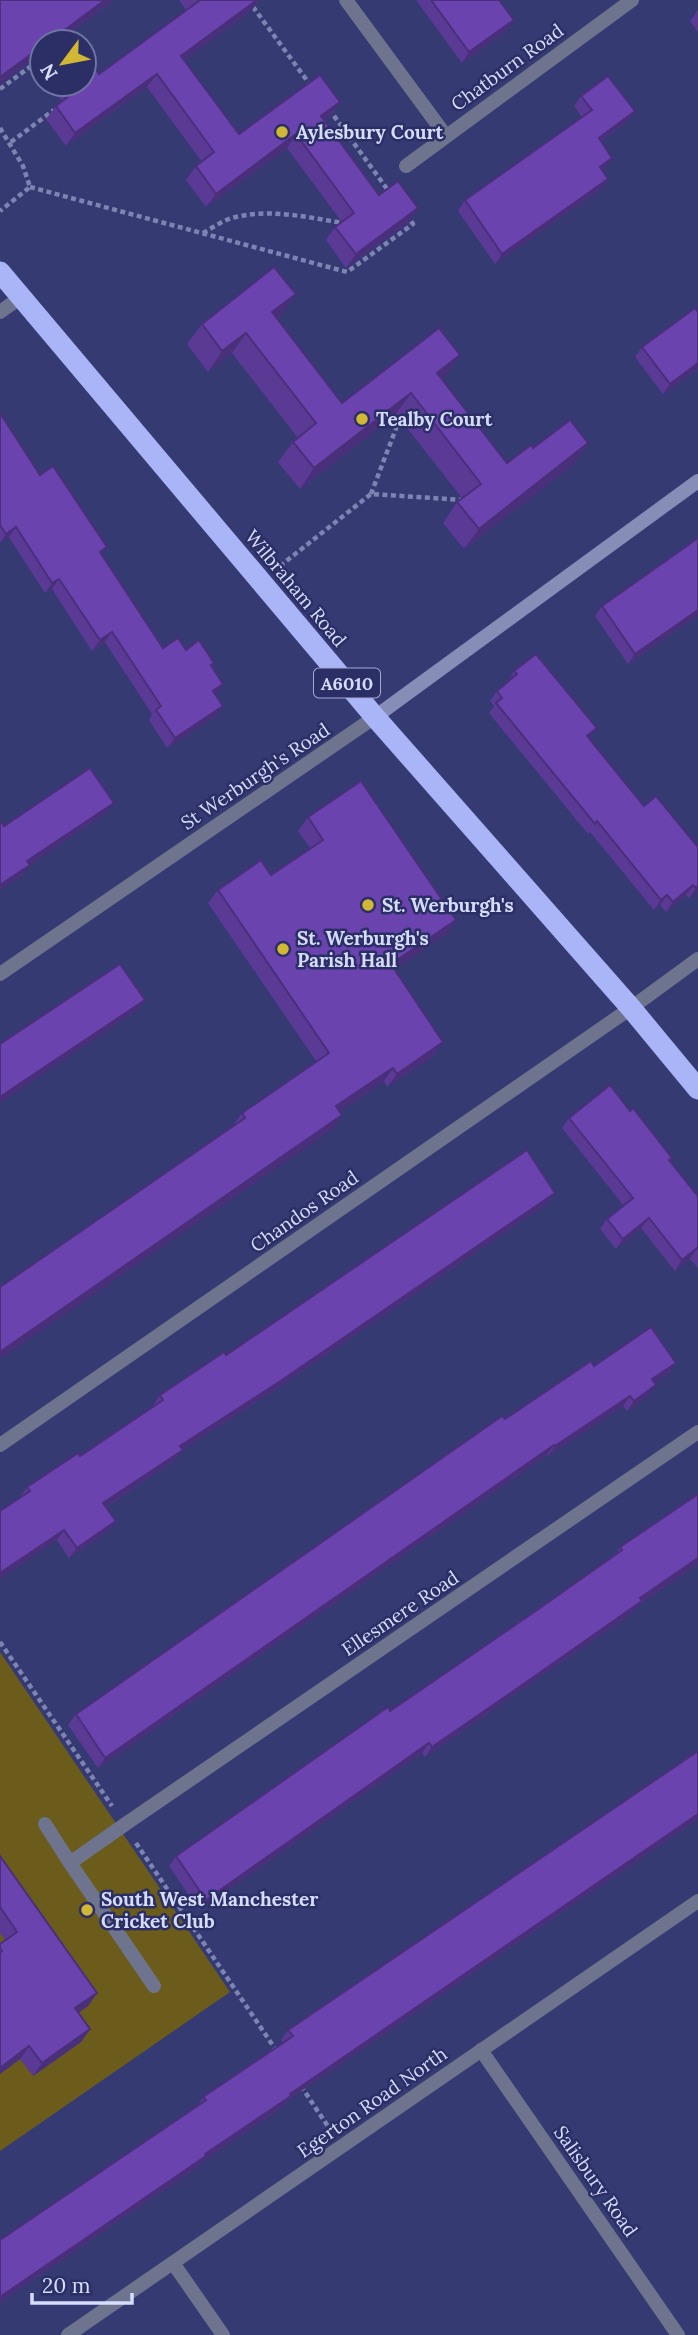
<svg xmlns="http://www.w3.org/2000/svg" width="698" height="2335" viewBox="0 0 698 2335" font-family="Lora,serif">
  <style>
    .green { fill: #6b5c1c }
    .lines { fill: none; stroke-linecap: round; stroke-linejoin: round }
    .path { stroke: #7e84b2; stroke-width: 4.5; stroke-dasharray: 5 3.5; stroke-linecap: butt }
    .lane { stroke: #6e738e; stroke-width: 14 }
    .street { stroke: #6e738e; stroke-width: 14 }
    .secondary { stroke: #868eb8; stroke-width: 14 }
    .highway { stroke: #a9b5f6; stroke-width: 21 }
    .wall { fill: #5b3a96 }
    .shaded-wall { fill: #4a2f7a }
    .building { fill: #6a43ae; stroke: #4a2f7a; stroke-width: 2 }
    .poi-dot { fill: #d2b735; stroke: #2b2f66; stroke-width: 2.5 }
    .labels { text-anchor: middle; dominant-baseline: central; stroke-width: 5; stroke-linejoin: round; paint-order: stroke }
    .shield { fill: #2b2f66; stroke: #a3a9d1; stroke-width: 2 }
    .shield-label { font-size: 18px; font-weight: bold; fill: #d6ddff }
    .street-label { font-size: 19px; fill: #d6ddff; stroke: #2b2f66 }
    .poi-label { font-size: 19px; font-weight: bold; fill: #d6ddff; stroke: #2b2f66; text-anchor: start }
  </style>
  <rect width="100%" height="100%" fill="#353a72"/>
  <!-- green -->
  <path class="green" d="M 0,1652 L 230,1992 L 0,2151 Z"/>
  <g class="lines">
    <!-- path -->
    <g class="path">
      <path d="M 248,0 L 311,86"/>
      <path d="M 0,89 L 34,64"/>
      <path d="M 329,109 L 390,193"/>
      <path d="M 0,128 L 23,166 L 30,187 L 0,211"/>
      <path d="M 11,142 L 54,110"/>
      <path d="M 30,187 L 347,272 L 413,224 L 408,217"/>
      <path d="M 203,233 C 212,228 222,221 232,218 C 268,208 306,217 343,223"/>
      <path d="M 371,494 L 400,418"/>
      <path d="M 280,566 L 371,494 L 463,500"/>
      <path d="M 0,1642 L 112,1806"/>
      <path d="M 136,1843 L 278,2053"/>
      <path d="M 301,2086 L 329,2128"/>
    </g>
    <!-- lane -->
    <g class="lane">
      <path d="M 45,1824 L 70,1863"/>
      <path d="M 124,1825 L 70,1863 L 154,1986"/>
    </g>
    <!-- street -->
    <g class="street">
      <path d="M 346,0 L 446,136"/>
      <path d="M 406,166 L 632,0"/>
      <path d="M 0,312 L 21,297"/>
      <path d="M 0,974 L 375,717"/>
      <path d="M 0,1445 L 631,1008 L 698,959"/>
      <path d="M 124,1825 L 698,1432"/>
      <path d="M 481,2050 L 678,2335"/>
      <path d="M 173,2263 L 223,2335"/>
      <path d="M 68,2335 L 698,1901"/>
    </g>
    <!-- secondary -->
    <path class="secondary" d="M 375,717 L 698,481"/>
    <!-- highway -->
    <path class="highway" d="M 0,272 L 375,717 L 631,1008 L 698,1089"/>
  </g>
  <!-- wall -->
  <g class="wall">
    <path d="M 0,0 L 114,0 L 69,33 L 42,42 L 42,74 L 32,60 L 0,84 Z"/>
    <path d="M 179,0 L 259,0 L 252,10 L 184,60 L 239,134 L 340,102 L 330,116 L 324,120 L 379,195 L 409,222 L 346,268 L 326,240 L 335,227 L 342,222 L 287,148 L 206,207 L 186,180 L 196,166 L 202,162 L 147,87 L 66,146 L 46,119 L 56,106 L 62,101 L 49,84 L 84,84 L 186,10 Z"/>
    <path d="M 416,0 L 499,0 L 507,30 L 462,63 Z"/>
    <path d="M 698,10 L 698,32 L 690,21 Z"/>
    <path d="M 581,96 L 628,121 L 601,141 L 612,158 L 605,168 L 602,170 L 601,189 L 495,264 L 458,211 L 465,200 L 582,117 L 574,106 Z"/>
    <path d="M 282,314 L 277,318 L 342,403 L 460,355 L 446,375 L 441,379 L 507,463 L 533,448 L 588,443 L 574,464 L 464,549 L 443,523 L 457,502 L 462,498 L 396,414 L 300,489 L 278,462 L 293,442 L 298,438 L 232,353 L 208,372 L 187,344 L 202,324 Z"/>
    <path d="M 642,347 L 698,368 L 663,394 L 635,357 Z"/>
    <path d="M 0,413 L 40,475 L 102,554 L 163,648 L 186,650 L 214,663 L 212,667 L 216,694 L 215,695 L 216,716 L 167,748 L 149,720 L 152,714 L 105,642 L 92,651 L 52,589 L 45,593 L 9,537 L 0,543 Z"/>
    <path d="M 698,538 L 698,615 L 628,664 L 595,616 L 602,606 Z"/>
    <path d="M 514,671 L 597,728 L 589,739 L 644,806 L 698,847 L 698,891 L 689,898 L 686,895 L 666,912 L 660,905 L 654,910 L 590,832 L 588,834 L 489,713 L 494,706 L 490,701 L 497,691 L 508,682 Z"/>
    <path d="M 308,817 L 446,934 L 394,969 L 434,1056 L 387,1087 L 384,1081 L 340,1111 L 333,1129 L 233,1126 L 242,1113 L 316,1061 L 208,903 L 218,890 L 271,875 L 310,848 L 298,831 Z"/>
    <path d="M 630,1111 L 672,1158 L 670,1161 L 698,1196 L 698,1268 L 690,1259 L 675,1271 L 641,1228 L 616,1249 L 600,1229 L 607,1219 L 624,1206 L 562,1128 L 569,1118 Z"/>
    <path d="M 548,1203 L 272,1392 L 182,1450 L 175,1460 L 106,1507 L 116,1521 L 108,1531 L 69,1558 L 57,1540 L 20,1497 L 27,1487 L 80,1456 L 154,1406 L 153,1406 L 160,1395 L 226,1355 Z"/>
    <path d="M 594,1366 L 669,1373 L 655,1383 L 649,1395 L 627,1411 L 623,1406 L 548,1456 L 547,1455 L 98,1768 L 68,1725 L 76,1714 L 505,1419 Z"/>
    <path d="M 698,1494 L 698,1564 L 640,1604 L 635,1611 L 425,1757 L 422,1753 L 199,1910 L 169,1866 L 176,1856 L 390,1711 L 615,1555 L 620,1547 Z"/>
    <path d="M 698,1751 L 698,1819 L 288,2100 L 284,2106 L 203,2161 L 199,2166 L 0,2302 L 0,2240 L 197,2106 L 203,2097 L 283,2043 L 281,2040 L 288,2030 Z"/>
    <path d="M 0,1856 L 97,1993 L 88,2006 L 78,2013 L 90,2029 L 81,2042 L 33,2076 L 20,2059 L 0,2074 L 0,1944 L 5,1940 L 0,1933 Z"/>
  </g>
  <!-- shaded-wall -->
  <g class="shaded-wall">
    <path d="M 105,0 L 114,0 L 57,42 L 66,29 Z"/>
    <path d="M 257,0 L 259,0 L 252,10 L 172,69 L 181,56 Z"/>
    <path d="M 514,20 L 507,30 L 462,63 L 469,52 Z"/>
    <path d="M 41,47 L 32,60 L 0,84 L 0,77 Z"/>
    <path d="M 157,74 L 147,87 L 66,146 L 75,133 Z"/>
    <path d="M 340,102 L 330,116 L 312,129 L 321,116 Z"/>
    <path d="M 635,111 L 628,121 L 591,148 L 599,138 Z"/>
    <path d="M 296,134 L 287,148 L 206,207 L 216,194 Z"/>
    <path d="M 612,158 L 605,168 L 593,177 L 600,167 Z"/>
    <path d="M 608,179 L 601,189 L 495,264 L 502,254 Z"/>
    <path d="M 418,208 L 409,222 L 346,268 L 356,254 Z"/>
    <path d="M 296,294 L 282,314 L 258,333 L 272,312 Z"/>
    <path d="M 246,333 L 232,353 L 208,372 L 222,351 Z"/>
    <path d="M 460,355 L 446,375 L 422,393 L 437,373 Z"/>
    <path d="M 698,363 L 698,368 L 663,394 L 670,384 Z"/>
    <path d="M 411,393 L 396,414 L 300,489 L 314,468 Z"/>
    <path d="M 588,443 L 574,464 L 464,549 L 479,529 Z"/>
    <path d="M 16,527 L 9,537 L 0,543 L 6,534 Z"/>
    <path d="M 59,579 L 52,589 L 45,593 L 52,583 Z"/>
    <path d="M 698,610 L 698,615 L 628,664 L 635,654 Z"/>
    <path d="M 112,632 L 105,642 L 92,651 L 100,640 Z"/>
    <path d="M 223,684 L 216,694 L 206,701 L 213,691 Z"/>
    <path d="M 223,706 L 216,716 L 167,748 L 175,738 Z"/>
    <path d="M 597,728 L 590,738 L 579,747 L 587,736 Z"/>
    <path d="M 114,803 L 106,813 L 30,865 L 23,875 L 0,890 L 0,885 L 27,861 Z"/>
    <path d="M 693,885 L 686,895 L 666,912 L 673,902 Z"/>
    <path d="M 698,886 L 698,891 L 689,898 L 696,888 Z"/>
    <path d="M 667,895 L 660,905 L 654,910 L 661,900 Z"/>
    <path d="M 456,920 L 446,934 L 382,978 L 391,964 Z"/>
    <path d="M 145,1000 L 137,1010 L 0,1103 L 0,1097 Z"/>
    <path d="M 443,1042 L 434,1056 L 387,1087 L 397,1074 Z"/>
    <path d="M 393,1068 L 384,1081 L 327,1120 L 336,1106 Z"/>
    <path d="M 342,1115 L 333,1129 L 0,1359 L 0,1352 Z"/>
    <path d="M 555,1193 L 548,1203 L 272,1392 L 182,1450 L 175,1460 L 96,1513 L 103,1503 L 180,1446 Z"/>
    <path d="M 649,1218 L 641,1228 L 616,1249 L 623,1239 Z"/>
    <path d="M 697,1248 L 690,1259 L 675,1271 L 682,1260 Z"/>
    <path d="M 676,1363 L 669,1373 L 645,1390 L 652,1379 Z"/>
    <path d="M 656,1385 L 649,1395 L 627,1411 L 634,1401 Z"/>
    <path d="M 630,1396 L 623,1406 L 548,1456 L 555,1446 Z"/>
    <path d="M 554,1445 L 547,1455 L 98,1768 L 105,1758 Z"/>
    <path d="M 116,1521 L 108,1531 L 69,1558 L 77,1548 Z"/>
    <path d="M 64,1530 L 57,1540 L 0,1579 L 0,1573 Z"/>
    <path d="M 698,1558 L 698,1564 L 640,1604 L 635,1611 L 425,1757 L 432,1747 L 640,1598 Z"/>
    <path d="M 429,1743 L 422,1753 L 199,1910 L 206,1900 Z"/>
    <path d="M 698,1814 L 698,1819 L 288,2100 L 284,2106 L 203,2161 L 199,2166 L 0,2302 L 0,2297 L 290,2094 Z"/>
    <path d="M 97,1993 L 88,2006 L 66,2021 L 75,2008 Z"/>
    <path d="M 90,2029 L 81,2042 L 33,2076 L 42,2063 Z"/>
    <path d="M 29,2046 L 20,2059 L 0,2074 L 0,2068 Z"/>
  </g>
  <!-- building -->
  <g class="building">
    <path d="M 0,0 L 105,0 L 66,29 L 76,42 L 42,42 L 42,48 L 41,47 L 0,77 Z"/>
    <path d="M 198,0 L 257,0 L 181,56 L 239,134 L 320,75 L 340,102 L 321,116 L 379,195 L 398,181 L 418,208 L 356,254 L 335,227 L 354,213 L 296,134 L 216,194 L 196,166 L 214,152 L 157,74 L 75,133 L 56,106 L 74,92 L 68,84 L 84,84 L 84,53 L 99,74 L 199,1 Z"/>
    <path d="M 431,0 L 499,0 L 514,20 L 469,52 Z"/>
    <path d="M 608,76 L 635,111 L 599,138 L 612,158 L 600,167 L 608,179 L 502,254 L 465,200 L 592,110 L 581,96 Z"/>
    <path d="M 274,267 L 296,294 L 272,312 L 342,403 L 439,328 L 460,355 L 437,373 L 507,463 L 531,445 L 533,448 L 570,420 L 588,443 L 479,529 L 457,502 L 481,484 L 411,393 L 314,468 L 293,442 L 316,423 L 246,333 L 222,351 L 202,324 Z"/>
    <path d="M 695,308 L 698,312 L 698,363 L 670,384 L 642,347 Z"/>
    <path d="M 0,413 L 40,475 L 53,466 L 107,547 L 100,552 L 163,648 L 178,638 L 186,650 L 199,640 L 214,663 L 211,665 L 223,684 L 213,691 L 223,706 L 175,738 L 156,710 L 161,706 L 112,632 L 100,640 L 59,579 L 52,583 L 16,527 L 6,534 L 0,525 Z"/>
    <path d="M 698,538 L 698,610 L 635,654 L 602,606 Z"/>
    <path d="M 536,654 L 597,728 L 587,736 L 644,806 L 656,796 L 698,847 L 698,886 L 696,888 L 693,885 L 673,902 L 667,895 L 661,900 L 597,821 L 595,824 L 496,703 L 502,698 L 497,691 L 517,674 L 514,671 Z"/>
    <path d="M 90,768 L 114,803 L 27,861 L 30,865 L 0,885 L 0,820 L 4,826 Z"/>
    <path d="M 361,781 L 456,920 L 391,964 L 443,1042 L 397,1074 L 393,1068 L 336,1106 L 342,1115 L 0,1352 L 0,1287 L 245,1118 L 242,1113 L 329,1053 L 218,890 L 261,860 L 271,875 L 323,840 L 308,817 Z"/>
    <path d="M 120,964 L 145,1000 L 0,1097 L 0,1044 Z"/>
    <path d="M 610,1085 L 630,1111 L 633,1108 L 672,1158 L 669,1160 L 698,1196 L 698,1249 L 697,1248 L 682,1260 L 649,1218 L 623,1239 L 607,1219 L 633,1198 L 569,1118 Z"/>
    <path d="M 527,1150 L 555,1193 L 279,1382 L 180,1446 L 183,1450 L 103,1503 L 116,1521 L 77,1548 L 64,1530 L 0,1573 L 0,1511 L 30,1491 L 27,1487 L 78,1453 L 80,1456 L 163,1400 L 160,1395 L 224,1352 L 226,1355 Z"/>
    <path d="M 651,1327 L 676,1363 L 652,1379 L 656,1385 L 634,1401 L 630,1396 L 555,1446 L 554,1445 L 105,1758 L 76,1714 L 502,1416 L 505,1419 L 591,1361 L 594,1366 Z"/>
    <path d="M 698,1494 L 698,1558 L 640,1598 L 642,1601 L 515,1690 L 432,1747 L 429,1743 L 206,1900 L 176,1856 L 388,1707 L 390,1711 L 540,1608 L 622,1550 L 620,1547 Z"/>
    <path d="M 698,1751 L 698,1814 L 290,2094 L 291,2096 L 205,2154 L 206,2156 L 0,2297 L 0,2240 L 206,2100 L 203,2097 L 293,2036 L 288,2030 Z"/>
    <path d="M 0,1856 L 97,1993 L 75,2008 L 90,2029 L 42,2063 L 29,2046 L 0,2068 L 0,1952 L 2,1951 L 0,1948 L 0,1944 L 17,1932 L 0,1907 Z"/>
  </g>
  <!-- markers -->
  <g class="poi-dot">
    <circle cx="282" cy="132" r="7"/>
    <circle cx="362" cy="419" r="7"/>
    <circle cx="368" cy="905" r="7"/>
    <circle cx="283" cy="949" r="7"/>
    <circle cx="87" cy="1910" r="7"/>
  </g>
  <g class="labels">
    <!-- shield labels -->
    <rect class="shield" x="314" y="668.5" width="66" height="29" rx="5"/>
    <g class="shield-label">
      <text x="347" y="683">A6010</text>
    </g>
    <!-- street labels -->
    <g class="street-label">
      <text transform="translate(507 67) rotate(-36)">Chatburn Road</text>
      <text transform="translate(296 588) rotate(50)">Wilbraham Road</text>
      <text transform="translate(255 776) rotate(-34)">St Werburgh's Road</text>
      <text transform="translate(304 1211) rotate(-35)">Chandos Road</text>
      <text transform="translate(400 1613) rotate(-34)">Ellesmere Road</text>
      <text transform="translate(372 2102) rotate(-35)">Egerton Road North</text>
      <text transform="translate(596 2181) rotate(55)">Salisbury Road</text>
    </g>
    <!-- poi labels -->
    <g class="poi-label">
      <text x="296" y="132">Aylesbury Court</text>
      <text x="376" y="419">Tealby Court</text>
      <text x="382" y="905">St. Werburgh's</text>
      <text x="297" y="938">St. Werburgh's<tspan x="297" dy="22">Parish Hall</tspan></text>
      <text x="101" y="1899">South West Manchester<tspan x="101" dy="22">Cricket Club</tspan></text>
    </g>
  </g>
  <!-- north arrow -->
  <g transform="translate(63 63) rotate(238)"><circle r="33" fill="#2b2f66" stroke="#6f75a3" stroke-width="2"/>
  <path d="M0-5L12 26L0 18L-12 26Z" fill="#d2b735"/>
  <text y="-10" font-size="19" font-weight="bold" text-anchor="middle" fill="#d6ddff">N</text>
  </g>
  <!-- scale -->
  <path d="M32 2293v10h100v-10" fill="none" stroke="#d6ddff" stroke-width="3.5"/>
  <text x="42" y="2293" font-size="21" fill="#d6ddff" stroke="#2b2f66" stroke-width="5" paint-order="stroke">20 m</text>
</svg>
